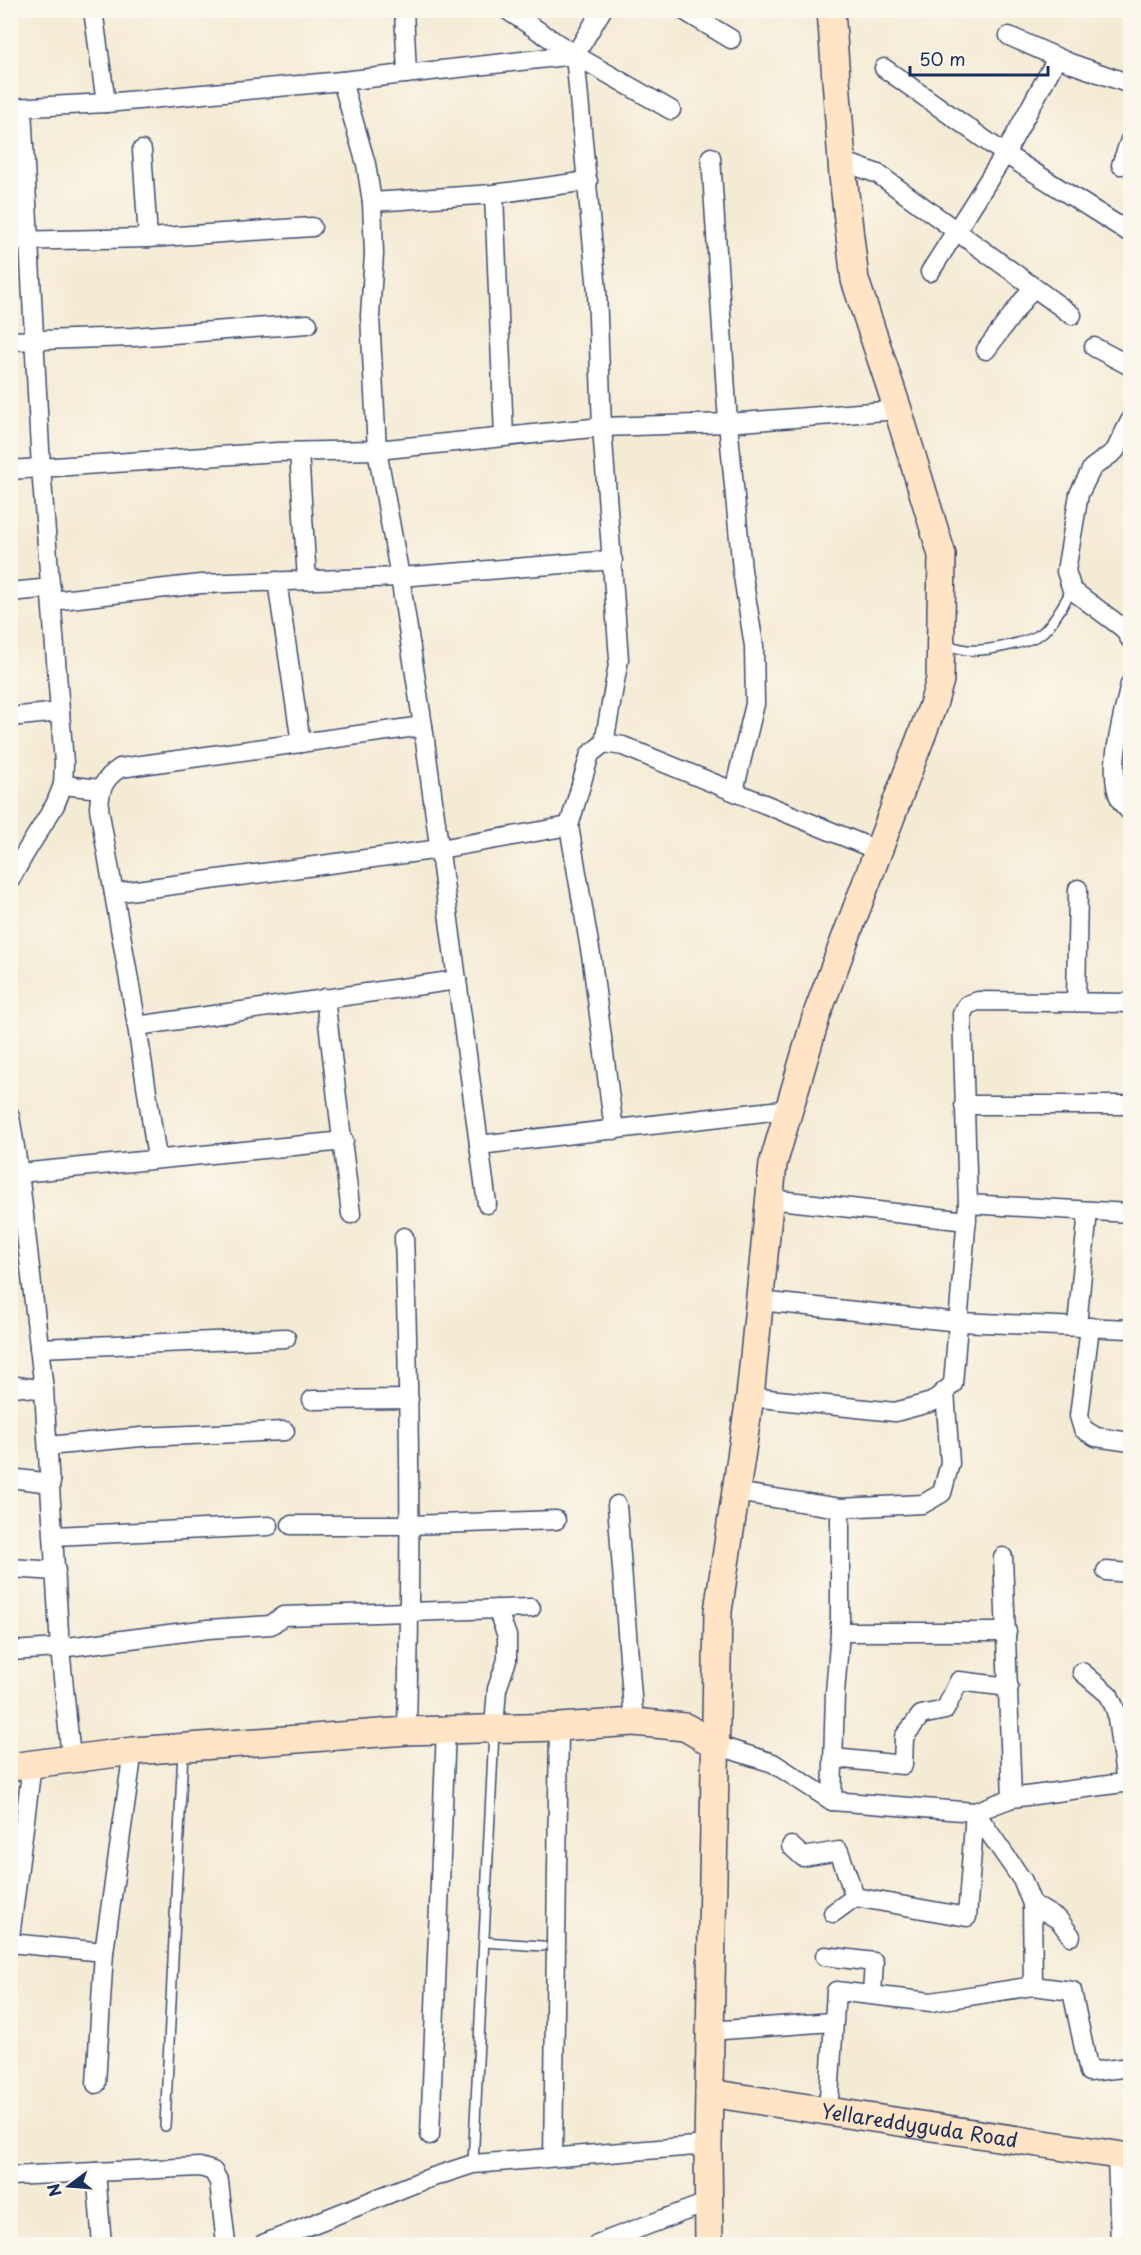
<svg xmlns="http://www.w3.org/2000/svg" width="1141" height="2255" viewBox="0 0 1141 2255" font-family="'Playpen Sans',sans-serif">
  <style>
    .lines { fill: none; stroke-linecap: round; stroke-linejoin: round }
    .lane-casing { stroke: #3c4b70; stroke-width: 12 }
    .street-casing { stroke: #3c4b70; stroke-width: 21 }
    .secondary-casing { stroke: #3c4b70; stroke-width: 30 }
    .lane { stroke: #fff; stroke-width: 9 }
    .street { stroke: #fff; stroke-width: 18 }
    .secondary { stroke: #ffe4c6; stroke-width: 27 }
    .labels { text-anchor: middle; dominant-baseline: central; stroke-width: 4.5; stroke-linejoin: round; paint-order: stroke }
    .street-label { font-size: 20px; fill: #1b2f5e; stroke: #fbf7ec }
  </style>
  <rect width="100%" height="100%" fill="#fbf7ec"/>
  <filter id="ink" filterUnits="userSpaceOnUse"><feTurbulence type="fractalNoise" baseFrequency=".0167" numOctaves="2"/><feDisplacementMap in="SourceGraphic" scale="12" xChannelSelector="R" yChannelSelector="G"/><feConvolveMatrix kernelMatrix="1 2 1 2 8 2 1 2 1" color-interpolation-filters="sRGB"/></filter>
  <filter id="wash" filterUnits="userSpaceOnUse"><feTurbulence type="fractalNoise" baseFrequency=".008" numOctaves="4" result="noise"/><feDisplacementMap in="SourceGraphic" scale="24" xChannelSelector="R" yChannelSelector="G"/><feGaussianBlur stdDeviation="1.35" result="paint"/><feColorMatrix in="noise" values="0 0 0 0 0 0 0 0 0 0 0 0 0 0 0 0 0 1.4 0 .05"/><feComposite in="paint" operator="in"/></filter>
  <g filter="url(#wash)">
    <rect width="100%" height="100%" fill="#f4ebd4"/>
  </g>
  <g filter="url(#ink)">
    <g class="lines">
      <defs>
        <g id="lane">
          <path d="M 944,645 C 952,646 959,649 967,650 C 984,652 1030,643 1043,632 C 1055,621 1063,604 1072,590"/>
          <path d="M 484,1942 L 542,1946"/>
          <path d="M 165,2126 L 183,1751"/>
          <path d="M 473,2164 L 494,1732"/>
        </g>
        <g id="street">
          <path d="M 93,10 L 106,103"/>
          <path d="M 404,10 L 407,74"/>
          <path d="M 507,10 L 575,55 L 671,110"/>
          <path d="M 602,10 L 575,55 L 597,291 L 602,427 L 619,659 L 604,743 L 590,754 L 569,826 L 592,961 L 614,1130"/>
          <path d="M 683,10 L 731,39"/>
          <path d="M 1009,36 L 1070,63 L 1130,84"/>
          <path d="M 884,68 L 1005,154 L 1130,233"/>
          <path d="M 12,108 L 106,103 L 342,81 L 575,55"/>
          <path d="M 142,150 L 148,238"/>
          <path d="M 711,157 L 728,423 L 742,570 L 754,646 L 755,704 L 734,791"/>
          <path d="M 842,161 L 878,174 L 1072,315"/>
          <path d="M 1121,165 L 1130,140"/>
          <path d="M 494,194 L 504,436"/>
          <path d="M 372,202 L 494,194 L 588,181"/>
          <path d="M 10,241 L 148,238 L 312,227"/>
          <path d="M 930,272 L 1005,154 L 1057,58"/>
          <path d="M 10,341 L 133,337 L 308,324"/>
          <path d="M 1094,347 L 1130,366"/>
          <path d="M 986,350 L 1033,287"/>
          <path d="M 1130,421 L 1115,451 L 1092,468 L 1079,494 L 1066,571 L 1072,590 L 1123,628 L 1130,639"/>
          <path d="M 299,452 L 307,580"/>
          <path d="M 10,470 L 277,452 L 377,450 L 602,427 L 728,423 L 898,410"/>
          <path d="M 277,581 L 301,743"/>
          <path d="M 10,592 L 51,588"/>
          <path d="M 52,601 L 201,584 L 400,577 L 377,450 L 370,316 L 374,254 L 372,202 L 366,164 L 342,81"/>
          <path d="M 1130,684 C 1124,715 1105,772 1121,801 C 1123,805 1128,809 1130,812"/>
          <path d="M 10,717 L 60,712"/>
          <path d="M 604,743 L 623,746 L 879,851"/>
          <path d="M 63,785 L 100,789"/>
          <path d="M 10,880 L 24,855 L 55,805 L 63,785 L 64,763 L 41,468 L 22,108"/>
          <path d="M 114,893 L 440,849 L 569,826"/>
          <path d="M 325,998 L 351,1214"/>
          <path d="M 1076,1002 L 1078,889"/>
          <path d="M 137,1026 L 457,980"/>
          <path d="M 964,1105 L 1130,1105"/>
          <path d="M 10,1116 L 19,1172 L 44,1390 L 60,1648 L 71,1758"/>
          <path d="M 479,1145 L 789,1109"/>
          <path d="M 157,1158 L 137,1026 L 99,808 C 100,789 103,779 120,768 L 423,726"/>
          <path d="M 10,1174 L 344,1141"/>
          <path d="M 770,1199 L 967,1221"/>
          <path d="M 487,1204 L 423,726 L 400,577 L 613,560"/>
          <path d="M 968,1204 L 1130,1213"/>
          <path d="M 404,1237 C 410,1402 411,1566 407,1731"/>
          <path d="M 760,1301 L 959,1322 L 1130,1329"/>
          <path d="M 1077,1326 L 1088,1211"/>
          <path d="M 1090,1327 L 1079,1416 L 1083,1429 L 1096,1437 L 1130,1442"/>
          <path d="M 39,1348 L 286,1338"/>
          <path d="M 10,1385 L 44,1390"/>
          <path d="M 750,1397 L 895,1412 L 932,1402 L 953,1384 L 968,1204 L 962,1014 L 967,1005 L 978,1001 L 1130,1003"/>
          <path d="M 312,1400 L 409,1399"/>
          <path d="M 48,1446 L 141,1437 L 285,1431"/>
          <path d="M 10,1478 L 51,1483"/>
          <path d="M 735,1492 L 840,1508 L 923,1504 L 942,1493 L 950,1463 L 945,1391"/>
          <path d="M 617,1505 L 634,1722"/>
          <path d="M 291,1525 L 410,1525 L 556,1520"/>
          <path d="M 54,1536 L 269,1526"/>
          <path d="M 1003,1557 L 1012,1798"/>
          <path d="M 10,1568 L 56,1571"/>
          <path d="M 1106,1571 L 1130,1573"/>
          <path d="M 840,1632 L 1007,1632"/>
          <path d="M 10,1651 L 60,1648 L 208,1629 L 271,1625 L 283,1616 L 531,1608"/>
          <path d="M 1082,1672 L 1109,1695 L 1116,1711 L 1126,1783"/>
          <path d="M 494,1727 L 497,1689 L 507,1660 L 507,1636 L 497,1609"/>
          <path d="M 716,1745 L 773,1763 L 832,1801 L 975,1812 L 1012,1798 L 1130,1782"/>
          <path d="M 834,1758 L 903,1765 L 904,1737 L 921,1715 L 945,1710 L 959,1681 L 1009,1687"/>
          <path d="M 832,1801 L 835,1693 L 840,1632 L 840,1508"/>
          <path d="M 975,1812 L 1023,1881 L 1032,1904 L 1033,1986"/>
          <path d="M 791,1846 L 803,1857 L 839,1851 L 855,1897"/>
          <path d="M 1032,1904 L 1059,1920 L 1071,1936"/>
          <path d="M 833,1913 L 855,1897 L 967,1917 L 975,1812"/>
          <path d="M 10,1937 L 32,1765"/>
          <path d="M 10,1943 L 104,1952"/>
          <path d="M 825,1956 L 874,1962 L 872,1994"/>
          <path d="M 710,2031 L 832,2022"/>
          <path d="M 96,2084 L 104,1952 L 133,1751"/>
          <path d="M 828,2113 L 836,1991 L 931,2002 L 1033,1986 L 1072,1991 L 1089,2072 L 1130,2067"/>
          <path d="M 430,2135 L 446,1729"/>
          <path d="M 1117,2156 L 1120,2244"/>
          <path d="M 553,2157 L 559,1727"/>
          <path d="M 96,2172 L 102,2244"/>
          <path d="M 10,2176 L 200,2167 L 213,2171 L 219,2182 L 226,2244"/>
          <path d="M 263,2244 L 421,2181 L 473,2164 L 708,2145"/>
          <path d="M 597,2244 L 709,2202"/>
        </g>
        <g id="secondary">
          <path d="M 10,1767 L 133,1751 L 407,1731 L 559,1727 L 634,1722 L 685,1727 L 716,1745"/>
          <path id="s1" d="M 709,2093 L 1130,2157"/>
          <path d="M 709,2244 L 708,2145 L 718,1611 L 750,1397 L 773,1164 L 817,1014 L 933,705 L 940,680 L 942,555 L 898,410 L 855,280 L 843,176 L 831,10"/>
        </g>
      </defs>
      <!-- lane casing -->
      <use href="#lane" class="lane-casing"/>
      <!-- street casing -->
      <use href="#street" class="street-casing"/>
      <!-- secondary casing -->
      <use href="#secondary" class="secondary-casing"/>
      <!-- lane -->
      <use href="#lane" class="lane"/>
      <!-- street -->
      <use href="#street" class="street"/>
      <!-- secondary -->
      <use href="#secondary" class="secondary"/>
    </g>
  </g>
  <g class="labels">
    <!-- street labels -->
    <g class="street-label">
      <text stroke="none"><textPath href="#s1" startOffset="213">Yellareddyguda Road</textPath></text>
    </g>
  </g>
  <!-- margin -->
  <rect width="1141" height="2255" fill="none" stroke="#fbf7ec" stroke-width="36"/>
  <!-- north arrow -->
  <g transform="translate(69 2186) rotate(254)" stroke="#fbf7ec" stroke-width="4.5" paint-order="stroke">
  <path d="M0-4.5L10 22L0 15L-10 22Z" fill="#1b2f5e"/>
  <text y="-9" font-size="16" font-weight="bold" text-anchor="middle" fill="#1b2f5e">N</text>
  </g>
  <!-- scale -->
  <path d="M910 66v9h138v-9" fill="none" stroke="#1b2f5e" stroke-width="3"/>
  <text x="919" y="66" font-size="18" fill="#1b2f5e" stroke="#fbf7ec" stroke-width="4.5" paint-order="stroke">50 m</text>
</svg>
